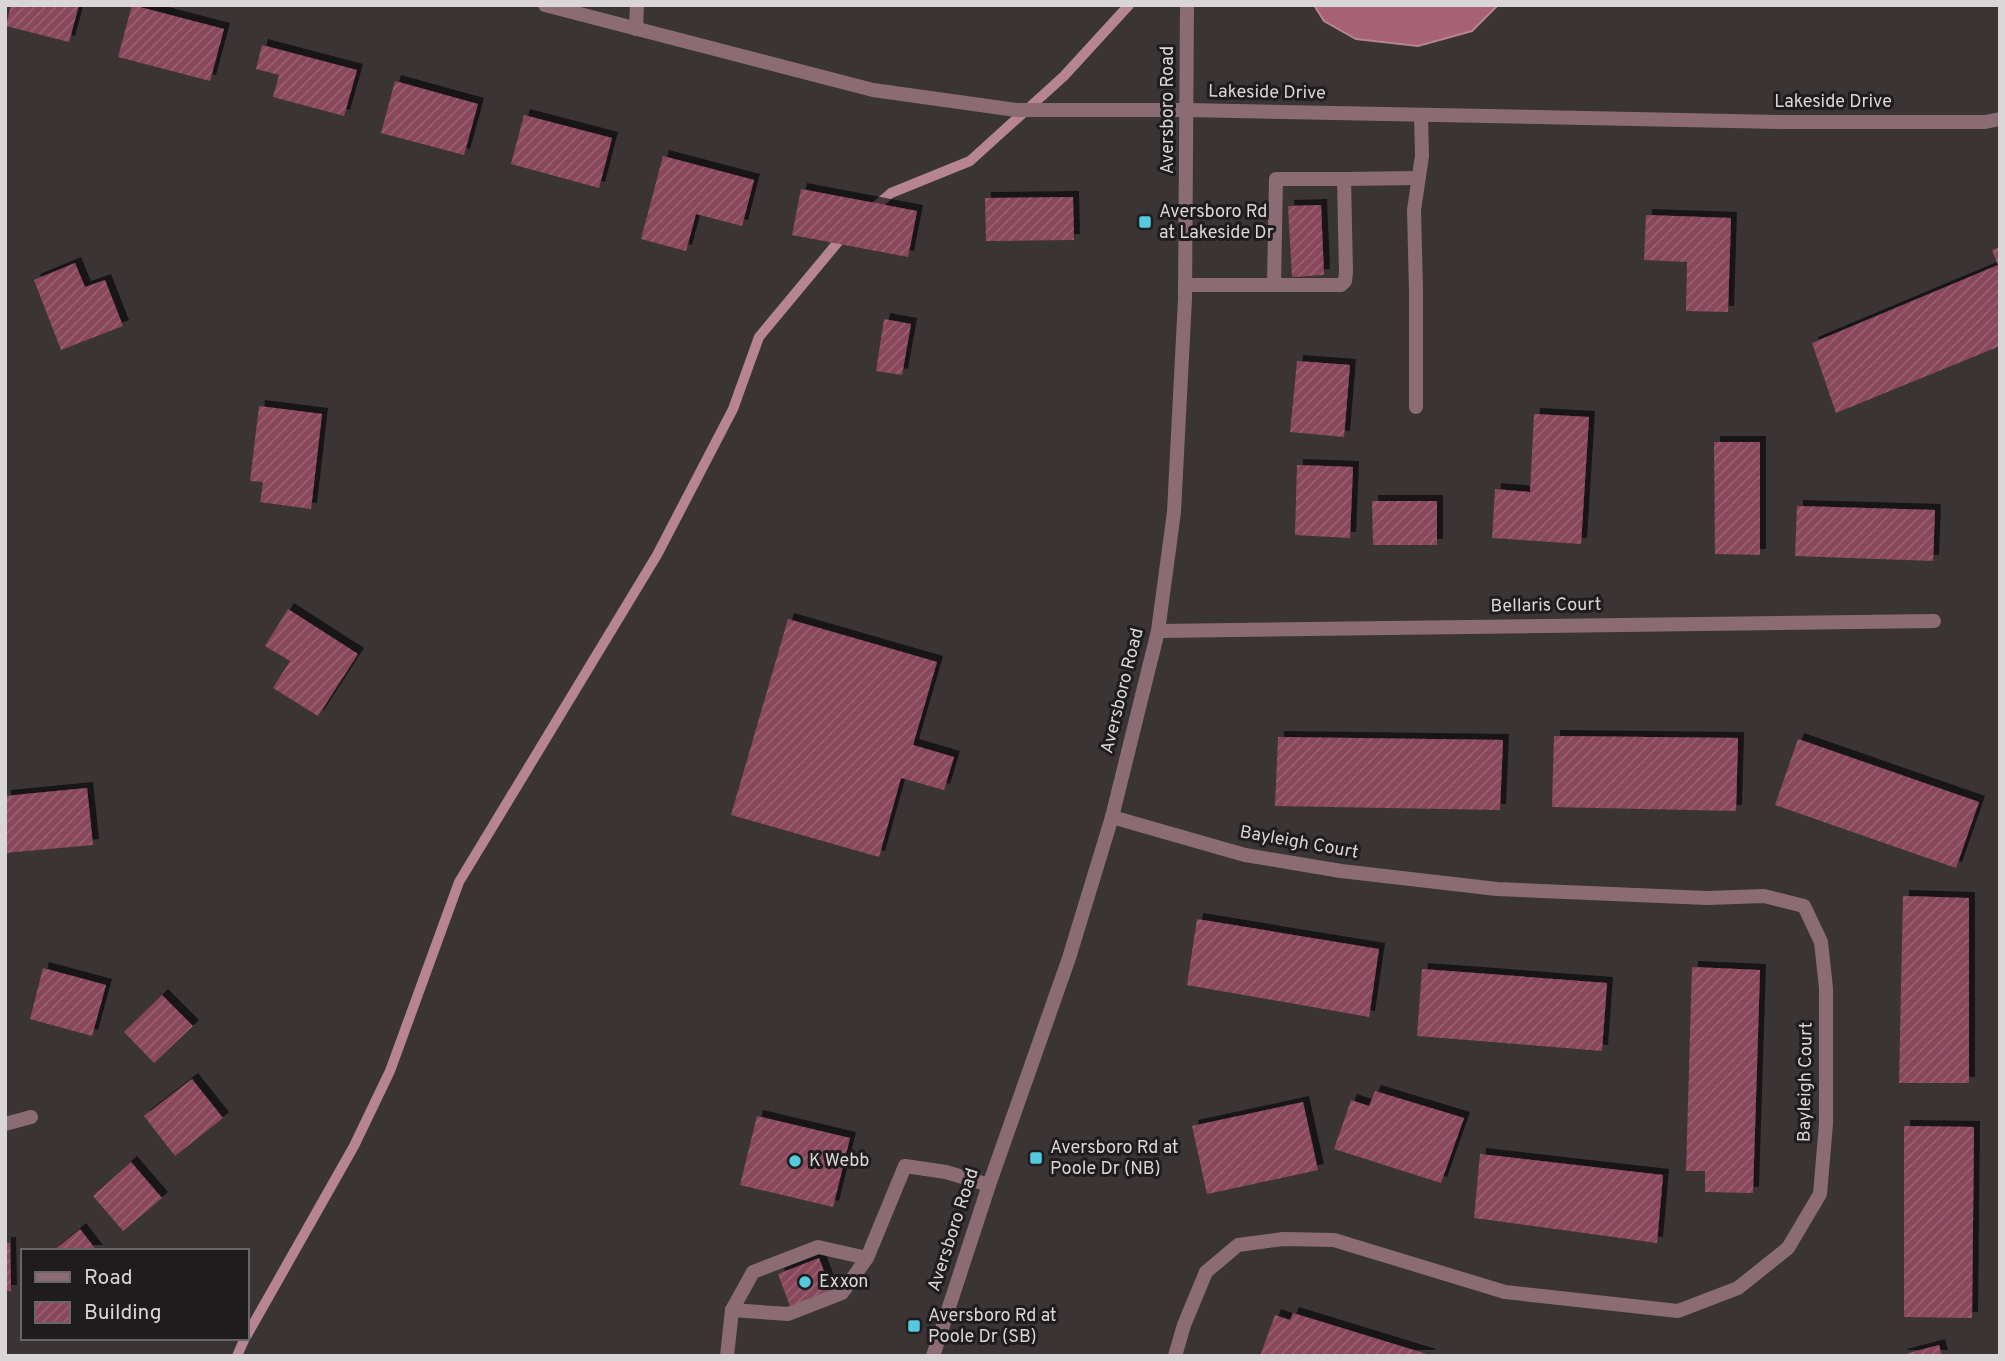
<svg xmlns="http://www.w3.org/2000/svg" width="2005" height="1361" viewBox="0 0 2005 1361" font-family="Overpass,sans-serif">
  <style>
    .water { fill: #a66175; stroke: #b68492; stroke-width: 2 }
    .lines { fill: none; stroke-linecap: round; stroke-linejoin: round }
    .stream { stroke: #b68492; stroke-width: 10 }
    .building { fill: url(#building-hatch); filter: url(#shadow) }
    .service { stroke: #8c6c74; stroke-width: 14 }
    .minor { stroke: #8c6c74; stroke-width: 14 }
    .tertiary { stroke: #8c6c74; stroke-width: 14 }
    .poi-dot { fill: #55cadf; stroke: #1f1c1d; stroke-width: 2.5 }
    .labels { text-anchor: middle; dominant-baseline: central; stroke-width: 6; stroke-linejoin: round; paint-order: stroke }
    .street-label { font-size: 18px; fill: #dad6d7; stroke: #1f1c1d }
    .poi-label { font-size: 18px; fill: #dad6d7; stroke: #1f1c1d; text-anchor: start }
  </style>
  <defs>
    <pattern id="building-hatch" width="6" height="6" patternUnits="userSpaceOnUse" patternTransform="scale(1.75)"><rect width="6" height="6" fill="#89475b"/><path d="M-1 1l2-2M0 6l6-6M5 7l2-2" fill="none" stroke="#996172"/></pattern>
    <filter id="shadow"><feDropShadow dx="6" dy="-6" stdDeviation="0" flood-color="#0009"/></filter>
  </defs>
  <rect width="100%" height="100%" fill="#3a3435"/>
  <!-- water -->
  <path class="water" d="M 1314,5 L 1498,5 L 1472,31 L 1418,46 L 1356,39 L 1324,21 Z"/>
  <g class="lines">
    <!-- stream -->
    <g class="stream">
      <path d="M 870,211 L 891,193 L 970,161 L 1064,76 L 1129,5"/>
      <path d="M 247,1335 L 354,1146 L 390,1071 L 459,882 L 657,555 L 733,409 L 759,337 L 843,236"/>
      <path d="M 237,1356 L 245,1338"/>
    </g>
  </g>
  <!-- building -->
  <g class="building">
    <path d="M 11,5 L 79,5 L 69,42 L 6,26 Z"/>
    <path d="M 132,5 L 224,29 L 210,81 L 118,57 Z"/>
    <path d="M 262,45 L 357,70 L 344,116 L 273,97 L 279,75 L 256,69 Z"/>
    <path d="M 395,81 L 478,104 L 464,155 L 381,133 Z"/>
    <path d="M 524,115 L 612,138 L 599,188 L 511,164 Z"/>
    <path d="M 663,156 L 754,180 L 742,226 L 696,214 L 686,251 L 641,239 Z"/>
    <path d="M 801,189 L 917,211 L 908,257 L 792,235 Z"/>
    <path d="M 1073,197 L 1074,240 L 986,241 L 985,198 Z"/>
    <path d="M 1321,205 L 1324,275 L 1292,277 L 1288,206 Z"/>
    <path d="M 1646,215 L 1731,218 L 1728,312 L 1686,311 L 1687,262 L 1644,260 Z"/>
    <path d="M 2000,247 L 2000,346 L 1836,413 L 1812,343 L 1998,265 L 1992,250 Z"/>
    <path d="M 75,263 L 85,287 L 105,280 L 123,326 L 61,350 L 34,280 Z"/>
    <path d="M 884,319 L 911,324 L 902,375 L 876,371 Z"/>
    <path d="M 1297,361 L 1350,365 L 1344,437 L 1290,432 Z"/>
    <path d="M 259,406 L 322,414 L 311,509 L 260,502 L 263,482 L 250,481 Z"/>
    <path d="M 1534,414 L 1589,417 L 1581,544 L 1492,538 L 1495,489 L 1530,492 Z"/>
    <path d="M 1714,442 L 1760,442 L 1760,555 L 1715,554 Z"/>
    <path d="M 1297,465 L 1353,467 L 1350,538 L 1295,535 Z"/>
    <path d="M 1372,501 L 1437,501 L 1437,545 L 1373,545 Z"/>
    <path d="M 1797,506 L 1935,510 L 1933,561 L 1795,556 Z"/>
    <path d="M 288,609 L 358,654 L 318,716 L 273,688 L 290,661 L 265,646 Z"/>
    <path d="M 788,619 L 937,662 L 913,745 L 954,757 L 944,790 L 901,778 L 879,857 L 731,815 Z"/>
    <path d="M 1554,736 L 1738,738 L 1736,811 L 1552,807 Z"/>
    <path d="M 1278,737 L 1503,740 L 1500,810 L 1275,806 Z"/>
    <path d="M 1798,739 L 1979,802 L 1956,868 L 1775,805 Z"/>
    <path d="M 87,788 L 93,845 L 5,853 L 5,796 Z"/>
    <path d="M 1903,896 L 1969,898 L 1969,1083 L 1899,1083 Z"/>
    <path d="M 1197,919 L 1379,949 L 1369,1017 L 1187,985 Z"/>
    <path d="M 1692,967 L 1760,970 L 1753,1193 L 1705,1192 L 1705,1171 L 1686,1171 Z"/>
    <path d="M 43,968 L 106,985 L 92,1036 L 30,1019 Z"/>
    <path d="M 1422,969 L 1607,983 L 1602,1051 L 1417,1036 Z"/>
    <path d="M 162,995 L 193,1026 L 154,1063 L 124,1032 Z"/>
    <path d="M 192,1079 L 223,1118 L 175,1156 L 144,1116 Z"/>
    <path d="M 1375,1091 L 1464,1118 L 1441,1183 L 1334,1149 L 1351,1100 L 1369,1106 Z"/>
    <path d="M 1303,1102 L 1318,1170 L 1207,1194 L 1192,1126 Z"/>
    <path d="M 757,1116 L 850,1138 L 833,1207 L 740,1185 Z"/>
    <path d="M 1904,1126 L 1974,1127 L 1972,1318 L 1904,1317 Z"/>
    <path d="M 1480,1154 L 1663,1175 L 1657,1243 L 1474,1218 Z"/>
    <path d="M 131,1162 L 162,1198 L 123,1231 L 93,1196 Z"/>
    <path d="M 80,1229 L 97,1251 L 53,1251 Z"/>
    <path d="M 5,1243 L 10,1243 L 11,1291 L 5,1291 Z"/>
    <path d="M 819,1258 L 831,1290 L 790,1306 L 778,1274 Z"/>
    <path d="M 1293,1313 L 1430,1355 L 1429,1356 L 1260,1356 L 1275,1315 L 1290,1320 Z"/>
    <path d="M 1939,1345 L 1942,1356 L 1901,1356 L 1901,1355 Z"/>
  </g>
  <g class="lines">
    <!-- service -->
    <g class="service">
      <path d="M 1185,285 L 1341,285 L 1345,281 L 1346,272 L 1344,179 L 1418,178"/>
      <path d="M 1274,285 L 1276,179 L 1344,179"/>
      <path d="M 1416,407 L 1416,290 L 1414,210 L 1422,156 L 1421,115"/>
      <path d="M 867,1258 L 842,1293 L 788,1314 L 732,1310 L 753,1272 L 818,1247 L 867,1258 L 905,1166 L 946,1172 L 989,1185"/>
      <path d="M 727,1356 L 732,1310"/>
    </g>
    <!-- minor -->
    <g class="minor">
      <path d="M 545,5 L 873,90 L 1016,110 L 1187,110 L 1781,122 L 1985,122 L 2000,119"/>
      <path d="M 636,29 L 637,5"/>
      <path d="M 1158,631 L 1934,621"/>
      <path d="M 1112,817 L 1245,855 L 1341,871 L 1497,889 L 1707,898 L 1764,896 L 1804,906 L 1821,942 L 1826,988 L 1826,1124 L 1820,1194 L 1788,1248 L 1738,1288 L 1678,1311 L 1505,1292 L 1334,1240 L 1283,1239 L 1238,1245 L 1206,1272 L 1184,1325 L 1175,1356"/>
      <path d="M 5,1124 L 31,1117"/>
    </g>
    <!-- tertiary -->
    <path class="tertiary" d="M 933,1356 L 989,1185 L 1069,958 L 1112,817 L 1158,631 L 1174,512 L 1185,299 L 1187,5"/>
  </g>
  <!-- markers -->
  <g class="poi-dot">
    <rect x="1138" y="215" width="14" height="14" rx="3.5"/>
    <rect x="1029" y="1151" width="14" height="14" rx="3.5"/>
    <circle cx="795" cy="1161" r="7"/>
    <circle cx="805" cy="1282" r="7"/>
    <rect x="907" y="1319" width="14" height="14" rx="3.5"/>
  </g>
  <g class="labels">
    <!-- street labels -->
    <g class="street-label">
      <text transform="translate(1267 93) rotate(1)">Lakeside Drive</text>
      <text x="1833" y="102">Lakeside Drive</text>
      <text transform="translate(1168 110) rotate(-90)">Aversboro Road</text>
      <text transform="translate(1546 606) rotate(-1)">Bellaris Court</text>
      <text transform="translate(1123 691) rotate(-76)">Aversboro Road</text>
      <text transform="translate(1299 843) rotate(10)">Bayleigh Court</text>
      <text transform="translate(1806 1082) rotate(-89)">Bayleigh Court</text>
      <text transform="translate(954 1230) rotate(-72)">Aversboro Road</text>
    </g>
    <!-- poi labels -->
    <g class="poi-label">
      <text x="1159" y="212">Aversboro Rd<tspan x="1159" dy="21">at Lakeside Dr</tspan></text>
      <text x="1050" y="1148">Aversboro Rd at<tspan x="1050" dy="21">Poole Dr (NB)</tspan></text>
      <text x="809" y="1161">K Webb</text>
      <text x="819" y="1282">Exxon</text>
      <text x="928" y="1316">Aversboro Rd at<tspan x="928" dy="21">Poole Dr (SB)</tspan></text>
    </g>
  </g>
  <!-- border -->
  <rect width="2005" height="1361" fill="none" stroke="#dad6d7" stroke-width="14"/>
  <!-- legend -->
  <rect x="21" y="1249" width="228" height="91" fill="#1f1c1d" stroke="#6a6667" stroke-width="2"/>
  <rect x="35" y="1272" width="35" height="10" fill="#8c6c74" stroke="#6a6667" stroke-width="2"/>
  <text x="84" y="1284" font-size="21" fill="#dad6d7">Road</text>
  <rect x="35" y="1302" width="35" height="21" fill="url(#building-hatch)" stroke="#6a6667" stroke-width="2"/>
  <text x="84" y="1319" font-size="21" fill="#dad6d7">Building</text>
</svg>
